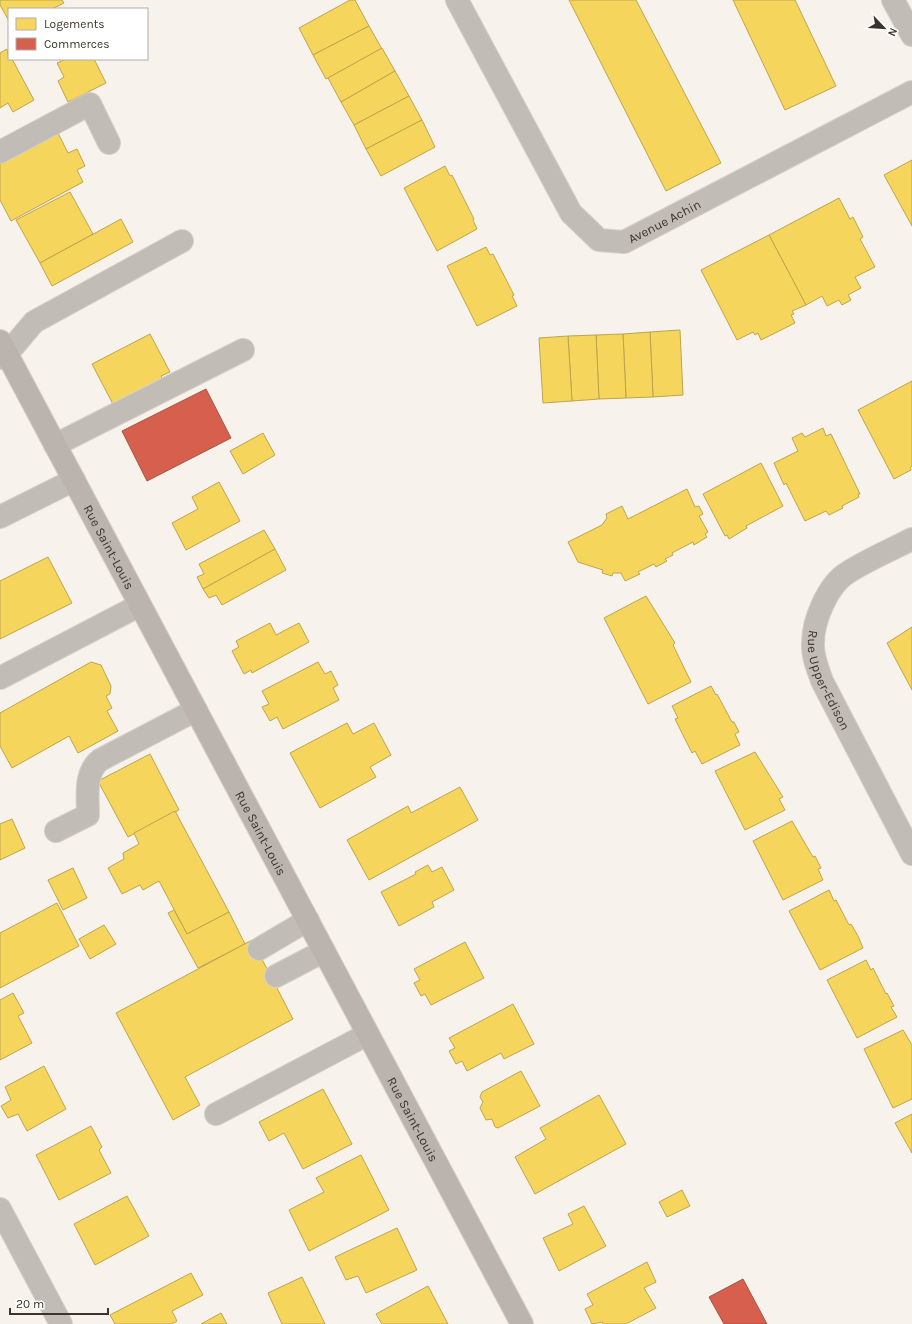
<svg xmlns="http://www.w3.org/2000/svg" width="912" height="1324" viewBox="0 0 912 1324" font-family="Karla,sans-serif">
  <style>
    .homes { fill: #f6d55c; stroke: #bea54d }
    .shops { fill: #d6604d; stroke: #a75343 }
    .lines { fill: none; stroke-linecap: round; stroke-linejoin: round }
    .minor-casing { stroke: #d4d0c9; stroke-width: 24 }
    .major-casing { stroke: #d4d0c9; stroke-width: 24 }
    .minor { stroke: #c2bcb6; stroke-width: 22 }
    .major { stroke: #bbb4ae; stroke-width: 22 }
    .labels { text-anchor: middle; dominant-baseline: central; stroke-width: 4; stroke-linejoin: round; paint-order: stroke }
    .street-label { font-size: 13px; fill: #3a342b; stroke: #fff }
  </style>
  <rect width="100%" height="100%" fill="#f7f2eb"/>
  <!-- homes -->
  <g class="homes">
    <path d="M 0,0 L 62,0 L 64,3 L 52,9 L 9,9 L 9,21 L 0,5 Z"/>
    <path d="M 350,0 L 355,0 L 369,26 L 313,55 L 299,28 Z"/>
    <path d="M 569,0 L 636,0 L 721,163 L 666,191 Z"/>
    <path d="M 733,0 L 795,0 L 836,86 L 785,110 Z"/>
    <path d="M 369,26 L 382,49 L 326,79 L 313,55 Z"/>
    <path d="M 382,48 L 395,71 L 341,102 L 328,78 Z"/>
    <path d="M 7,49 L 9,59 L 12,59 L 34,100 L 13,112 L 8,103 L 0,108 L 0,53 Z"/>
    <path d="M 66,59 L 94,59 L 106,83 L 68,102 L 58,81 L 64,77 L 57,63 Z"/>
    <path d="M 395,71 L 409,96 L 354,125 L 341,102 Z"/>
    <path d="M 409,96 L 422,120 L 366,149 L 354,125 Z"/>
    <path d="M 422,120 L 435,147 L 381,176 L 366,149 Z"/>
    <path d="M 58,133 L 68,153 L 77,149 L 85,166 L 77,170 L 83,182 L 11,221 L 0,200 L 0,164 Z"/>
    <path d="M 912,160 L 912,226 L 884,175 Z"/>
    <path d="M 445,166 L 450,176 L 452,175 L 474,219 L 473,220 L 477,229 L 437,251 L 404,188 Z"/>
    <path d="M 70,192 L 93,234 L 40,263 L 16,220 Z"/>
    <path d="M 839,198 L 850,219 L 853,217 L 863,237 L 860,239 L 875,267 L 855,277 L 861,288 L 848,295 L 851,300 L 842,305 L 839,300 L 827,306 L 822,296 L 806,305 L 769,235 Z"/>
    <path d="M 121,219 L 133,242 L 52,286 L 40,263 Z"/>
    <path d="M 769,235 L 806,305 L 792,311 L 794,314 L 791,315 L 795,323 L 761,340 L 758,333 L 755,335 L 753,332 L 737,340 L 701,270 Z"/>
    <path d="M 486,247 L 490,255 L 493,254 L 514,295 L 512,296 L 517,306 L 477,326 L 447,266 Z"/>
    <path d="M 680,330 L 683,395 L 653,397 L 650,332 Z"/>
    <path d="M 650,332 L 653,397 L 626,398 L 623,334 Z"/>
    <path d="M 150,334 L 170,372 L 161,376 L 164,382 L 115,408 L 92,364 Z"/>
    <path d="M 623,334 L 626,398 L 599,399 L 596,335 Z"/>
    <path d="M 596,335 L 599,399 L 572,401 L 568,336 Z"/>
    <path d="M 568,336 L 572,401 L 543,403 L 539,338 Z"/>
    <path d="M 912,381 L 912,466 L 910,468 L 911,470 L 894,479 L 858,410 Z"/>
    <path d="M 823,428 L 826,436 L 831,434 L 860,494 L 858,494 L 859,497 L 842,506 L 843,508 L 829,515 L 826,511 L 805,521 L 786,483 L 784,485 L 774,463 L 798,451 L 792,438 L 802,433 L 805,437 Z"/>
    <path d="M 263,433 L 275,455 L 243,474 L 230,451 Z"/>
    <path d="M 761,463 L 783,506 L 746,526 L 747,528 L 729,539 L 727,535 L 725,536 L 703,494 Z"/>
    <path d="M 219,482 L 240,521 L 186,550 L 172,523 L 198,509 L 192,497 Z"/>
    <path d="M 687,489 L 695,507 L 699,506 L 703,514 L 699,516 L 708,532 L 705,534 L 707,537 L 694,545 L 693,542 L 672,553 L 673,555 L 665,559 L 667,561 L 656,567 L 654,564 L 638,572 L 640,574 L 625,581 L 621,573 L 613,573 L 612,576 L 602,573 L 603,570 L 578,562 L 568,542 L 602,525 L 607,518 L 606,514 L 622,506 L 628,519 Z"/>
    <path d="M 264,530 L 275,549 L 203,589 L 197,577 L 204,574 L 199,564 Z"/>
    <path d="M 275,549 L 286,570 L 222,605 L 216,595 L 209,598 L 203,589 Z"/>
    <path d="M 48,557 L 72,603 L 0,639 L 0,581 Z"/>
    <path d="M 646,596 L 675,643 L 673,645 L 691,682 L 648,704 L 604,618 Z"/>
    <path d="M 270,623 L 276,635 L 299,623 L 309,642 L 252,673 L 251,670 L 244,674 L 232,651 L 239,647 L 236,641 Z"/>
    <path d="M 912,627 L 912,690 L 887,643 Z"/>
    <path d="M 91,662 L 101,665 L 111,686 L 110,694 L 106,696 L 112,708 L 107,711 L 118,731 L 78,753 L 69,736 L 12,768 L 0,746 L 0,713 Z"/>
    <path d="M 318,662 L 325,674 L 331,671 L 338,685 L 333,688 L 339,700 L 283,729 L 277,717 L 270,721 L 262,707 L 269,704 L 262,691 Z"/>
    <path d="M 711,686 L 716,695 L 717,694 L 732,722 L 734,722 L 739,732 L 735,734 L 740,745 L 702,764 L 695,751 L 692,753 L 675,719 L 678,718 L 672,706 Z"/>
    <path d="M 347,723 L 353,734 L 374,723 L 391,755 L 370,767 L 376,777 L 320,808 L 290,753 Z"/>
    <path d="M 755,752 L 783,797 L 779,799 L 785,810 L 745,830 L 715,771 Z"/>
    <path d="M 150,754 L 179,810 L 128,837 L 98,781 Z"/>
    <path d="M 460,787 L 478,820 L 369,880 L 347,840 L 408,806 L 411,813 Z"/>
    <path d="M 175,811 L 229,912 L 187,934 L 159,881 L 143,890 L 140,885 L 122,894 L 108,868 L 124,859 L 123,853 L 139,844 L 134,833 Z"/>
    <path d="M 12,819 L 25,848 L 0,860 L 0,824 Z"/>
    <path d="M 792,821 L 813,857 L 815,856 L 821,868 L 818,869 L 823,880 L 783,900 L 753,841 Z"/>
    <path d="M 428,865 L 432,872 L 442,867 L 454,890 L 432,902 L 434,907 L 399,926 L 381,892 L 416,874 L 415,872 Z"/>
    <path d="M 73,868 L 87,898 L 63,910 L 48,880 Z"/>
    <path d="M 829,890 L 834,901 L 836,900 L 849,925 L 851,924 L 858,936 L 863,948 L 820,970 L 789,911 Z"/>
    <path d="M 57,903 L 79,946 L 0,988 L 0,933 Z"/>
    <path d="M 174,910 L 187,934 L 229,912 L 245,944 L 198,968 L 168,913 Z"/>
    <path d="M 104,925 L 116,944 L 90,959 L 79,939 Z"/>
    <path d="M 252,940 L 293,1019 L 185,1077 L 200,1105 L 173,1120 L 116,1013 Z"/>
    <path d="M 465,942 L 484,978 L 431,1005 L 425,994 L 421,996 L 414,983 L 420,980 L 414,969 Z"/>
    <path d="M 866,960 L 871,970 L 873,968 L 886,994 L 887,993 L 894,1006 L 891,1007 L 897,1017 L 857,1038 L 827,980 Z"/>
    <path d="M 13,993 L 24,1013 L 18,1016 L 32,1043 L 0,1060 L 0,1000 Z"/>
    <path d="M 513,1004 L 534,1044 L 504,1059 L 501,1053 L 467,1071 L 462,1061 L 456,1064 L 449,1051 L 455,1048 L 449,1038 Z"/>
    <path d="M 903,1030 L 912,1045 L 912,1099 L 893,1108 L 864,1049 Z"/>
    <path d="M 44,1066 L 66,1109 L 27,1131 L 18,1114 L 8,1118 L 1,1106 L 11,1100 L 5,1087 Z"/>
    <path d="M 521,1071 L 540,1106 L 498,1128 L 495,1127 L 492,1119 L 486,1120 L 480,1108 L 483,1102 L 480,1097 L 482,1092 Z"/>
    <path d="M 323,1089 L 352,1144 L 303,1169 L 284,1133 L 269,1141 L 259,1122 Z"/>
    <path d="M 599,1095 L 626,1144 L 535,1194 L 515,1157 L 546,1139 L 540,1128 Z"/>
    <path d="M 912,1114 L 912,1153 L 895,1123 Z"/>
    <path d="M 91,1126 L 102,1147 L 99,1150 L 111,1173 L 59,1200 L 36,1155 Z"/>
    <path d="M 361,1155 L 389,1210 L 309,1251 L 289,1210 L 324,1192 L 316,1178 Z"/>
    <path d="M 682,1190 L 690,1206 L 667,1217 L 659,1202 Z"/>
    <path d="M 127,1196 L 149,1236 L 95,1265 L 74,1224 Z"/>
    <path d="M 584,1206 L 606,1246 L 559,1271 L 543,1238 L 573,1224 L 568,1214 Z"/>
    <path d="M 397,1228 L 417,1270 L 366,1293 L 358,1276 L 346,1280 L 335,1257 Z"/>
    <path d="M 647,1262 L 656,1282 L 644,1288 L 656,1308 L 626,1324 L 603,1324 L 602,1322 L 592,1324 L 585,1309 L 593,1305 L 587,1294 Z"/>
    <path d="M 191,1273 L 203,1295 L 172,1311 L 177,1321 L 172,1324 L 115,1324 L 110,1315 Z"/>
    <path d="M 302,1277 L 325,1324 L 282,1324 L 268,1293 Z"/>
    <path d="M 428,1286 L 448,1324 L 382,1324 L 376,1314 Z"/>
    <path d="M 221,1313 L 227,1324 L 201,1324 Z"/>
  </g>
  <!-- shops -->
  <g class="shops">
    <path d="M 206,389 L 231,438 L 147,481 L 122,431 Z"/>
    <path d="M 743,1279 L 767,1324 L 724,1324 L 709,1297 Z"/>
  </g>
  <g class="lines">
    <defs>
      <g id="minor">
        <path id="s1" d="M 457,0 L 571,213 L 599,240 L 624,242 L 912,92"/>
        <path d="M 893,0 L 912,35"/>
        <path d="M 0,152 L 90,104 L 109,143"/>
        <path d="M 0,358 L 7,354 L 34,322 L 182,241"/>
        <path d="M 55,445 L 243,350"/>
        <path d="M 0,517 L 74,480"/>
        <path id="s2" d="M 912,539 C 891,550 867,560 847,573 C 828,585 813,620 813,643 C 812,656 818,669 822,681 L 912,854"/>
        <path d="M 0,678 L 140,605"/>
        <path d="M 56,831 L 88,815 C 88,796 84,773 100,760 L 196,710"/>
        <path d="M 259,949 L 308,920"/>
        <path d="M 276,976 L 324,951"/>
        <path d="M 216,1114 L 368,1034"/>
        <path d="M 0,1209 L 61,1324"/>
      </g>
      <g id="major">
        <path id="s3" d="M 0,341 L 522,1324"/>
      </g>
    </defs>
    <!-- minor casing -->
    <use href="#minor" class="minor-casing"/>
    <!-- major casing -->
    <use href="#major" class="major-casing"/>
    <!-- minor -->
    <use href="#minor" class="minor"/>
    <!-- major -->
    <use href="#major" class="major"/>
  </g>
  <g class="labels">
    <!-- street labels -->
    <g class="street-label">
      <text stroke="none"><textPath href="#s1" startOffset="351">Avenue Achin</textPath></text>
      <text stroke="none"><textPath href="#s3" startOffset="233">Rue Saint-Louis</textPath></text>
      <text stroke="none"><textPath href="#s2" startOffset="194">Rue Upper-Edison</textPath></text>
      <text stroke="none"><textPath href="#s3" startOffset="557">Rue Saint-Louis</textPath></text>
      <text stroke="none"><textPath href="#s3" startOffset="881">Rue Saint-Louis</textPath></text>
    </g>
  </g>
  <!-- legend -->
  <rect x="8" y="8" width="140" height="52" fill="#ffffff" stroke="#b0aeaa"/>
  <rect x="16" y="18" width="20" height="12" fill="#f6d55c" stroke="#b0aeaa"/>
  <text x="44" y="28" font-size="12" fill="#3a342b">Logements</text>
  <rect x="16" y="38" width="20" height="12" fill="#d6604d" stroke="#b0aeaa"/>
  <text x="44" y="48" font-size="12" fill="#3a342b">Commerces</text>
  <!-- north arrow -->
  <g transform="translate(884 28) rotate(115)" stroke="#ffffff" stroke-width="3" paint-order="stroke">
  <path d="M0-3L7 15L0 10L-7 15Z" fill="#3a342b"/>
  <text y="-6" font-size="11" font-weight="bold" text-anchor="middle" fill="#3a342b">N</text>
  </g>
  <!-- scale -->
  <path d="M10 1308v6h98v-6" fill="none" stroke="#3a342b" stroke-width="2"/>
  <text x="16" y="1308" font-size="12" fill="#3a342b" stroke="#ffffff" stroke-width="3" paint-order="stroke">20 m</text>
</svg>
